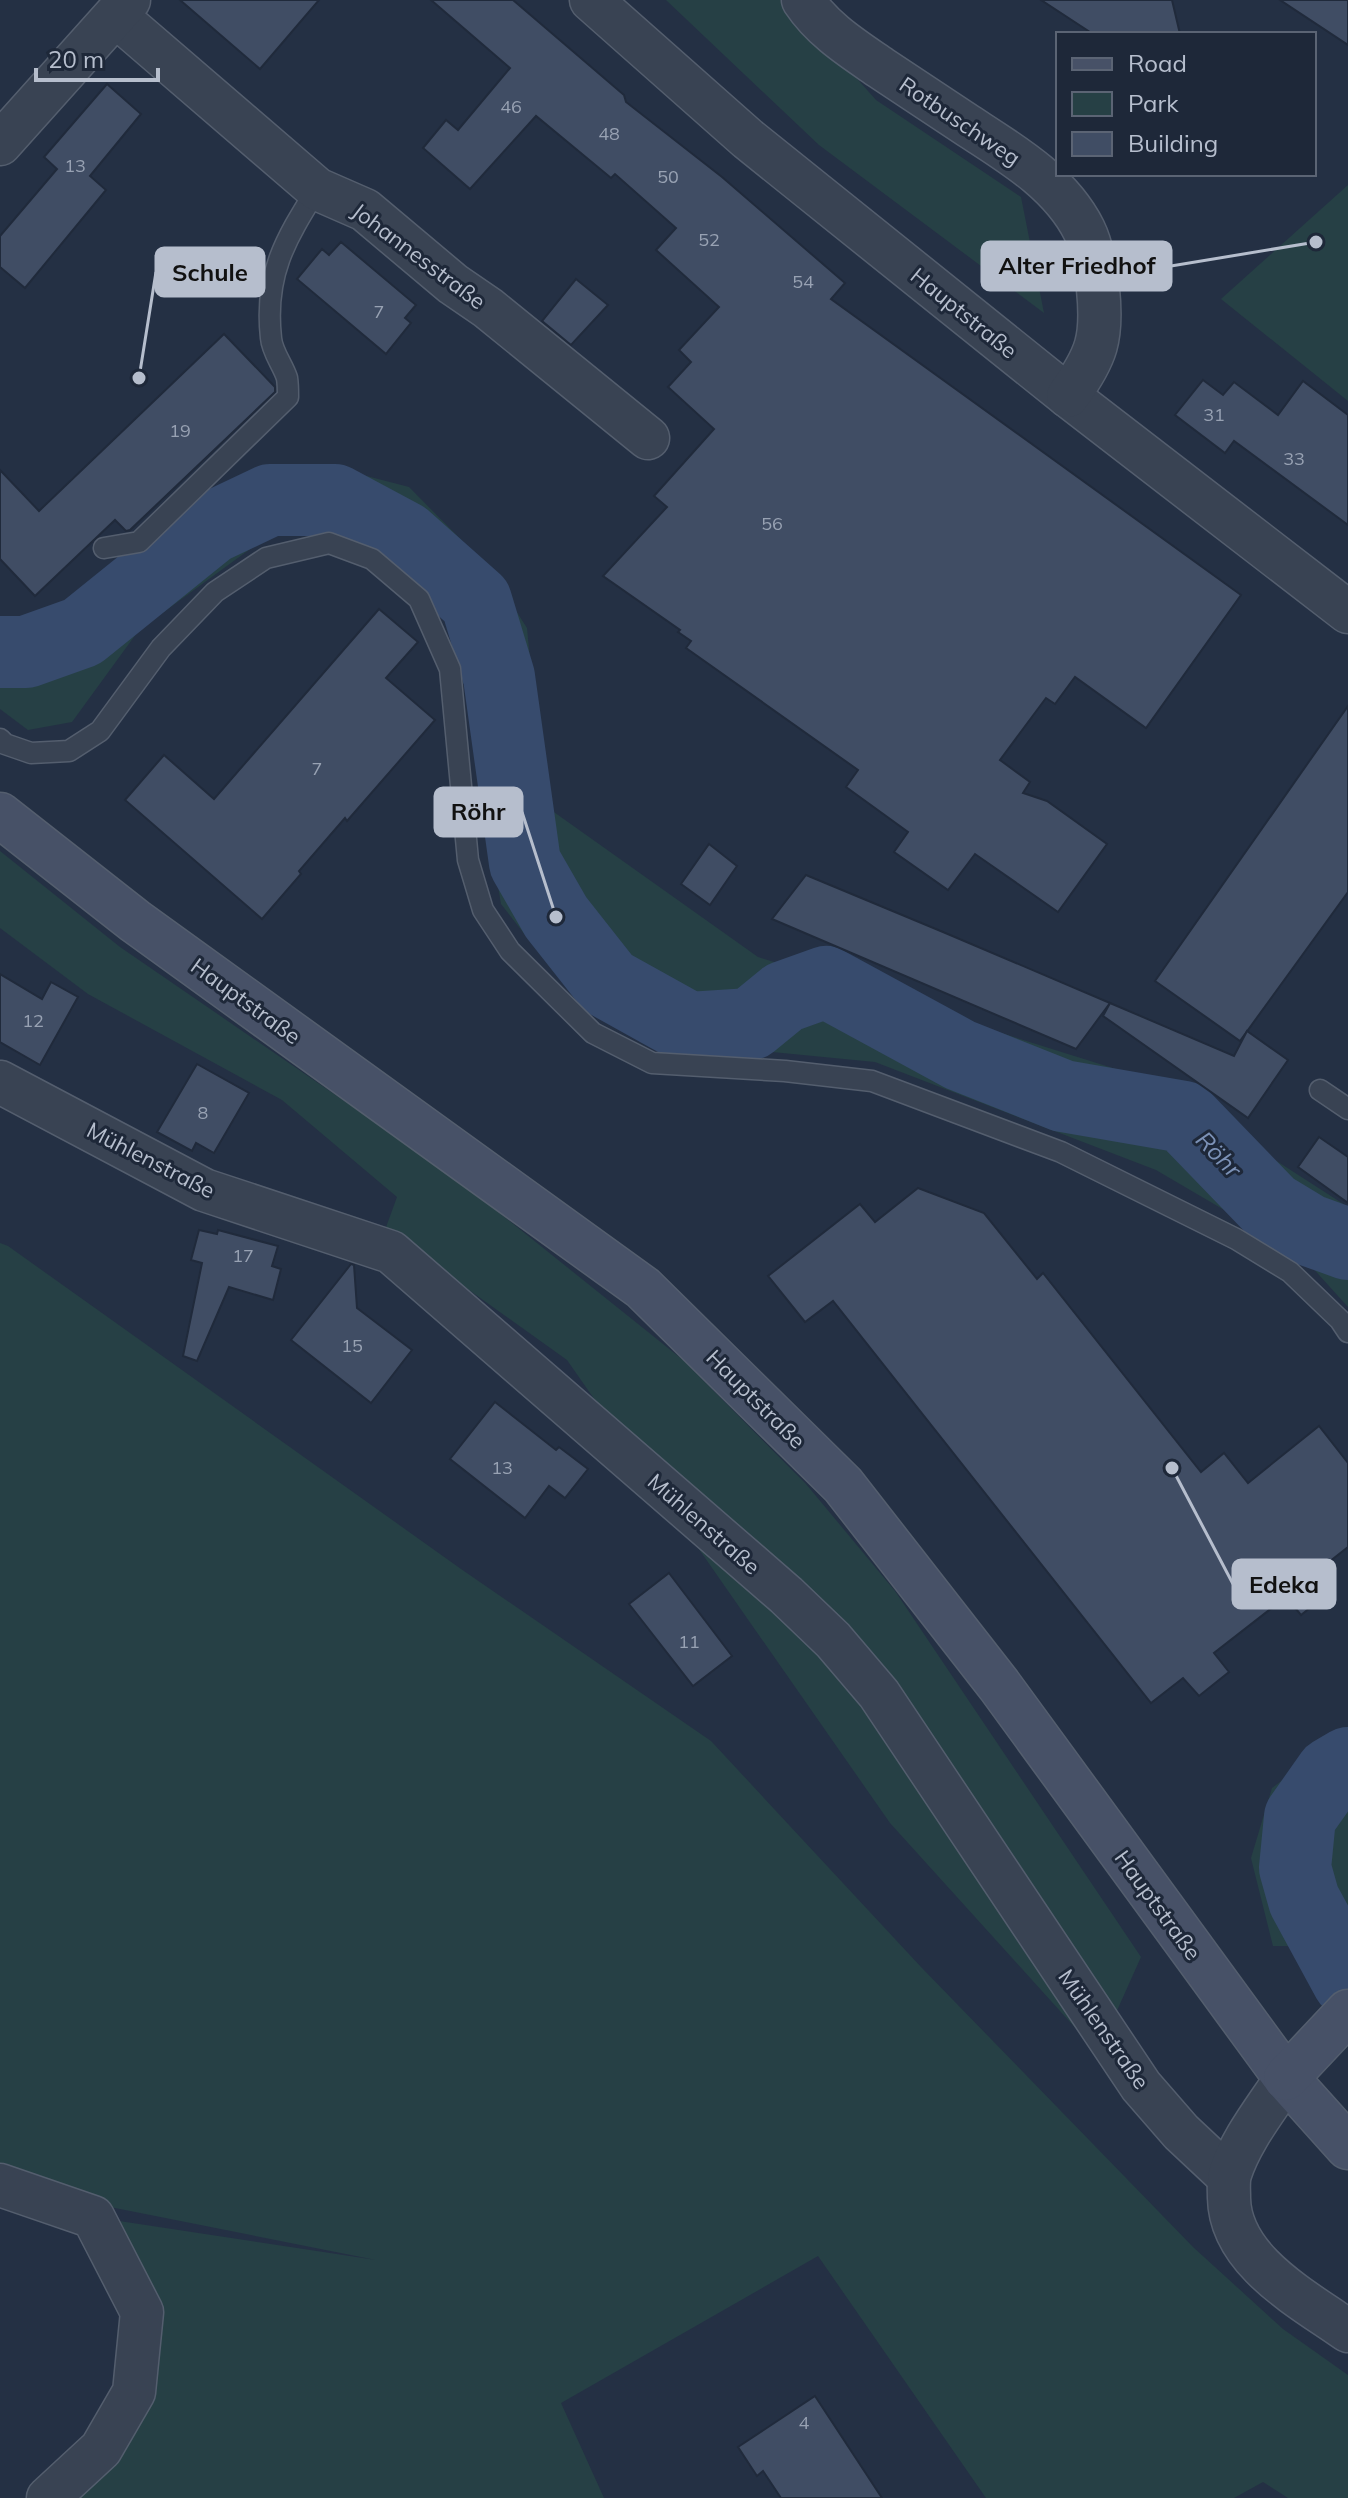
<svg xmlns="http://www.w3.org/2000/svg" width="1348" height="2498" viewBox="0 0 1348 2498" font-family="Mulish,sans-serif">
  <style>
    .green { fill: #264045 }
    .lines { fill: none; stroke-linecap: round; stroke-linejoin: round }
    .river { stroke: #374b6d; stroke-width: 72 }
    .building { fill: #404d64; stroke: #202a3b; stroke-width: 2 }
    .lane-casing { stroke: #545e6e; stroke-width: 23 }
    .street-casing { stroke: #545e6e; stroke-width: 45 }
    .secondary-casing { stroke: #545e6e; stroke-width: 47 }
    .lane { stroke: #394353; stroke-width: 20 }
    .street { stroke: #394353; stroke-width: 42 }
    .secondary { stroke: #475167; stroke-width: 44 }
    .labels { text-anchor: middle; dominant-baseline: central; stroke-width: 6; stroke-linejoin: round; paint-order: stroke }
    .number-label { font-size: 18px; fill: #98a2b3 }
    .street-label { font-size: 22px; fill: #b6becd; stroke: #1e2839 }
    .water-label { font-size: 24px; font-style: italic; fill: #7c92b7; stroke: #1e2839 }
    .leader { fill: none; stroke: #b6becd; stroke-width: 3 }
    .callout-dot { fill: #b6becd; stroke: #1e2839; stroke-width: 3 }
    .callout { fill: #b6becd; stroke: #b6becd; stroke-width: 3 }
    .callout-label { font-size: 24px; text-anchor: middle; font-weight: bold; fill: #111 }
  </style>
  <rect width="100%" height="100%" fill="#243044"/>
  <!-- green -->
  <g class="green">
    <path d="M 666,0 L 787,0 L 876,100 L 1021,197 L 1044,313 L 819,145 Z"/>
    <path d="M 1348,185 L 1348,401 L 1221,299 Z"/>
    <path d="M 328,466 L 409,487 L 488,567 L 527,628 L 544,805 L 758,957 L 1151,1080 L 1348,1207 L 1348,1307 L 1301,1255 L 1156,1170 L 875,1062 L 659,1041 L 554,972 L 501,904 L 484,804 L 467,653 L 429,581 L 363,532 L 279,528 L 139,630 L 72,722 L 28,730 L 0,709 L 0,662 L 37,660 L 90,642 L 246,485 Z"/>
    <path d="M 0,851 L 120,947 L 452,1175 L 683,1360 L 806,1484 L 895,1591 L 1141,1957 L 1098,2053 L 890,1823 L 567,1360 L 385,1230 L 397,1197 L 282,1100 L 88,994 L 0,928 Z"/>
    <path d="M 0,1243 L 8,1246 L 461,1569 L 711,1741 L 921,1967 L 1193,2247 L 1283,2329 L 1348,2375 L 1348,2498 L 1288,2498 L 1263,2482 L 1234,2498 L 986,2498 L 818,2256 L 561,2403 L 604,2498 L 60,2498 L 141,2410 L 106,2219 L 376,2260 L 100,2205 L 0,2169 Z"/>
    <path d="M 1348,1730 L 1348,1913 L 1341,1921 L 1302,1946 L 1273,1946 L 1251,1858 L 1272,1788 Z"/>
  </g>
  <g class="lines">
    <!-- river -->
    <g class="river">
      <path d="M 0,652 L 26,652 L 82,632 L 211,528 L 270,500 L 335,500 L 404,537 L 476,601 L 499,677 L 525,863 L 556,917 L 608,983 L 689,1028 L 751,1024 L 784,997 L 826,982 L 960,1055 L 1063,1096 L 1184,1117 L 1271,1207 L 1309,1230 L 1348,1244"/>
      <path d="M 1348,1763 L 1331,1773 L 1300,1817 L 1295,1868 L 1304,1900 L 1348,1981"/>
    </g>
  </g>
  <!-- building -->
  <g class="building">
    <path d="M 180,0 L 319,0 L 260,69 Z"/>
    <path d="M 431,0 L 513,0 L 624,95 L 626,102 L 722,177 L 845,283 L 831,299 L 1241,595 L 1146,728 L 1075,677 L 1055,704 L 1046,698 L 1000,760 L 1030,782 L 1023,793 L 1047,801 L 1107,844 L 1058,912 L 975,854 L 948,890 L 894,852 L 908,832 L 846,787 L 858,770 L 686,648 L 691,641 L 678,632 L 680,630 L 603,576 L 667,507 L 654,496 L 714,429 L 668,387 L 691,362 L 679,350 L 719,307 L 656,250 L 676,228 L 615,174 L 611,178 L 536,116 L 470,189 L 423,148 L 446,120 L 458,130 L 510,68 Z"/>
    <path d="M 1041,0 L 1172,0 L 1180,34 L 1093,34 Z"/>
    <path d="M 1280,0 L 1348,0 L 1348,45 Z"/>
    <path d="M 107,84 L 141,114 L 90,176 L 106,190 L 25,288 L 0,267 L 0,236 L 57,169 L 44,157 Z"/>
    <path d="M 341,242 L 416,305 L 405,318 L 411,323 L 386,354 L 297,279 L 322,249 L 329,255 Z"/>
    <path d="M 576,279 L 608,305 L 571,345 L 542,321 Z"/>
    <path d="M 224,334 L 275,387 L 275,392 L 130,530 L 126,531 L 115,520 L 35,596 L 0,559 L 0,470 L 39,511 Z"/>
    <path d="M 1203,380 L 1223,395 L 1234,382 L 1278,415 L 1303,381 L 1348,415 L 1348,525 L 1234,441 L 1225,453 L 1175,415 Z"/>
    <path d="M 379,609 L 418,642 L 386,678 L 435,720 L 347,821 L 345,818 L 299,871 L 301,874 L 262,919 L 125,800 L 164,755 L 214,799 Z"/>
    <path d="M 1348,706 L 1348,892 L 1240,1041 L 1155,981 Z"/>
    <path d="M 709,844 L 737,866 L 710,905 L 681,884 Z"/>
    <path d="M 806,875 L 943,932 L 1110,1003 L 1076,1049 L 772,919 Z"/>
    <path d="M 0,974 L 42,999 L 51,982 L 78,997 L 40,1065 L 0,1042 Z"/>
    <path d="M 1110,1003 L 1234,1056 L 1247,1031 L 1288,1060 L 1248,1118 L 1103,1016 Z"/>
    <path d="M 197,1064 L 249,1093 L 214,1153 L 196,1143 L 192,1151 L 157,1132 Z"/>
    <path d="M 1319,1137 L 1348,1157 L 1348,1203 L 1298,1167 Z"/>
    <path d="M 918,1188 L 984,1213 L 1037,1279 L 1043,1273 L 1201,1472 L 1224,1453 L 1248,1483 L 1319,1426 L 1348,1463 L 1348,1547 L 1310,1577 L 1325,1596 L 1301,1615 L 1286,1597 L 1214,1653 L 1229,1672 L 1199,1696 L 1183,1678 L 1151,1703 L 833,1301 L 805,1322 L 768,1276 L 860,1204 L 875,1222 Z"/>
    <path d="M 199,1230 L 217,1234 L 218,1230 L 278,1246 L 272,1266 L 281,1269 L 273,1300 L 229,1287 L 197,1361 L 183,1356 L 202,1263 L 191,1260 Z"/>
    <path d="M 351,1264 L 354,1265 L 357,1308 L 412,1350 L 371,1403 L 291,1340 Z"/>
    <path d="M 495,1402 L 556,1450 L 559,1447 L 588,1469 L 565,1498 L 549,1486 L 525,1518 L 450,1459 Z"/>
    <path d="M 669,1573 L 732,1656 L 693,1686 L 629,1604 Z"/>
    <path d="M 815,2396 L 882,2498 L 781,2498 L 763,2471 L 757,2476 L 738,2447 Z"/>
  </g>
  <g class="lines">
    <defs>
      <g id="lane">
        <path d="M 104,548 L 139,542 L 288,397 C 288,391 288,384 287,378 C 283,365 272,352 271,338 C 264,275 285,240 317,189"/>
        <path d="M 0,739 L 5,744 L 31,753 L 69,751 L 100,731 L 161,648 L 215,592 L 266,558 L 329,543 L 372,559 L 419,599 L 450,669 L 468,860 L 483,910 L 510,951 L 593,1033 L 652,1063 L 785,1071 L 872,1081 L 1061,1152 L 1236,1239 L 1290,1272 L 1340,1320 L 1348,1332"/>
        <path d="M 1320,1090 L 1348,1109"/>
      </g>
      <g id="street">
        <path d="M 591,0 L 748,139 L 1068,396 L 1348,612"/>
        <path d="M 803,0 C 823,30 852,48 881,68 C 910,87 938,106 967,125 C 1010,153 1060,182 1084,230 C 1093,248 1096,269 1098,289 C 1103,338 1097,356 1068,396"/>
        <path d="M 116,16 L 317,189 L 365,210 L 453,284 L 488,308 L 648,438"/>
        <path d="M 0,144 L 129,0"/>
        <path d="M 0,1082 L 204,1190 L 391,1252 L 786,1595 L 833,1640 L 879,1694 L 1141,2086 L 1181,2132 L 1229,2177"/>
        <path d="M 1286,2078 C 1267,2108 1241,2139 1230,2174 C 1228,2181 1229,2190 1229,2198 C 1230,2261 1303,2299 1348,2331"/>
        <path d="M 0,2185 L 93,2217 L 142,2312 L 134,2392 L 101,2449 L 48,2498"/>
      </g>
      <g id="secondary">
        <path d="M 0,815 L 135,921 L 643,1288 L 843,1485 L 999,1685 L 1286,2078 L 1348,2147"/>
        <path d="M 1286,2078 L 1348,2012"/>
      </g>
    </defs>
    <!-- lane casing -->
    <use href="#lane" class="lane-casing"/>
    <!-- street casing -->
    <use href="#street" class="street-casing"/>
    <!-- secondary casing -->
    <use href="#secondary" class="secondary-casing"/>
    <!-- lane -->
    <use href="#lane" class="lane"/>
    <!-- street -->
    <use href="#street" class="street"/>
    <!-- secondary -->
    <use href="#secondary" class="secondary"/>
  </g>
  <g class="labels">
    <!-- number labels -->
    <g class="number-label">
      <text x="511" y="106">46</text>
      <text x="609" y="133">48</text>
      <text x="75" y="165">13</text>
      <text x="668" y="176">50</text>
      <text x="709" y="239">52</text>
      <text x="803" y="281">54</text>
      <text x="379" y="311">7</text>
      <text x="1214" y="414">31</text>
      <text x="180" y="430">19</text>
      <text x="1294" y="458">33</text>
      <text x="772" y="523">56</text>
      <text x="317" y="768">7</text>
      <text x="33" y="1020">12</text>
      <text x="203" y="1112">8</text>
      <text x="243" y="1255">17</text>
      <text x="352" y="1345">15</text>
      <text x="502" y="1467">13</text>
      <text x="689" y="1641">11</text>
      <text x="804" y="2422">4</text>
    </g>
    <!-- street labels -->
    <g class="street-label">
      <text transform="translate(960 121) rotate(34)">Rotbuschweg</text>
      <text transform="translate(419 256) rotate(37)">Johannesstraße</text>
      <text transform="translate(964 313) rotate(39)">Hauptstraße</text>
      <text transform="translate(246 1001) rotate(36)">Hauptstraße</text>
      <text transform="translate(151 1160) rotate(27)">Mühlenstraße</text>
      <text transform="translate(756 1399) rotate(45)">Hauptstraße</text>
      <text transform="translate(704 1524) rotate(41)">Mühlenstraße</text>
      <text transform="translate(1158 1905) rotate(54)">Hauptstraße</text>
      <text transform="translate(1104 2029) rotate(55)">Mühlenstraße</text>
    </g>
    <!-- water labels -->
    <g class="water-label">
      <text transform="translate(1219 1154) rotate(46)">Röhr</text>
    </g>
  </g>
  <!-- callouts -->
  <path class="leader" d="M1316 242L1171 266M139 378L156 272M556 917L522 812M1172 1468L1233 1584"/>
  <g class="callout-dot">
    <circle cx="1316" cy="242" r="8"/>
    <circle cx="139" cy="378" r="8"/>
    <circle cx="556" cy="917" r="8"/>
    <circle cx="1172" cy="1468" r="8"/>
  </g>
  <g class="callout">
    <rect x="982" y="242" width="189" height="48" rx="8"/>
    <rect x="156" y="248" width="108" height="48" rx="8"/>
    <rect x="435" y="788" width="87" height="48" rx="8"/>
    <rect x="1233" y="1560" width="102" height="48" rx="8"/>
  </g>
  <g class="callout-label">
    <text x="1077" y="274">Alter Friedhof</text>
    <text x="210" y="281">Schule</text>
    <text x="478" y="820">Röhr</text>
    <text x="1284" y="1593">Edeka</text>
  </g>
  <!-- legend -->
  <rect x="1056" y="32" width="260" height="144" fill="#1e2839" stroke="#5b6474" stroke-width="2"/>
  <rect x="1072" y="58" width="40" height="12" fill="#475167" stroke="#5b6474" stroke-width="2"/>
  <text x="1128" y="72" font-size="24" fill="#b6becd">Road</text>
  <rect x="1072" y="92" width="40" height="24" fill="#264045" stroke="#5b6474" stroke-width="2"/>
  <text x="1128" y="112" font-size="24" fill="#b6becd">Park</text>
  <rect x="1072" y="132" width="40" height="24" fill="#404d64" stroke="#5b6474" stroke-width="2"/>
  <text x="1128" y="152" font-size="24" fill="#b6becd">Building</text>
  <!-- scale -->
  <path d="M36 68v12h122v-12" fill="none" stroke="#b6becd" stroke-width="4"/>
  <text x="48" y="68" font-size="24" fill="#b6becd" stroke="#1e2839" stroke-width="6" paint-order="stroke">20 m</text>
</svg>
